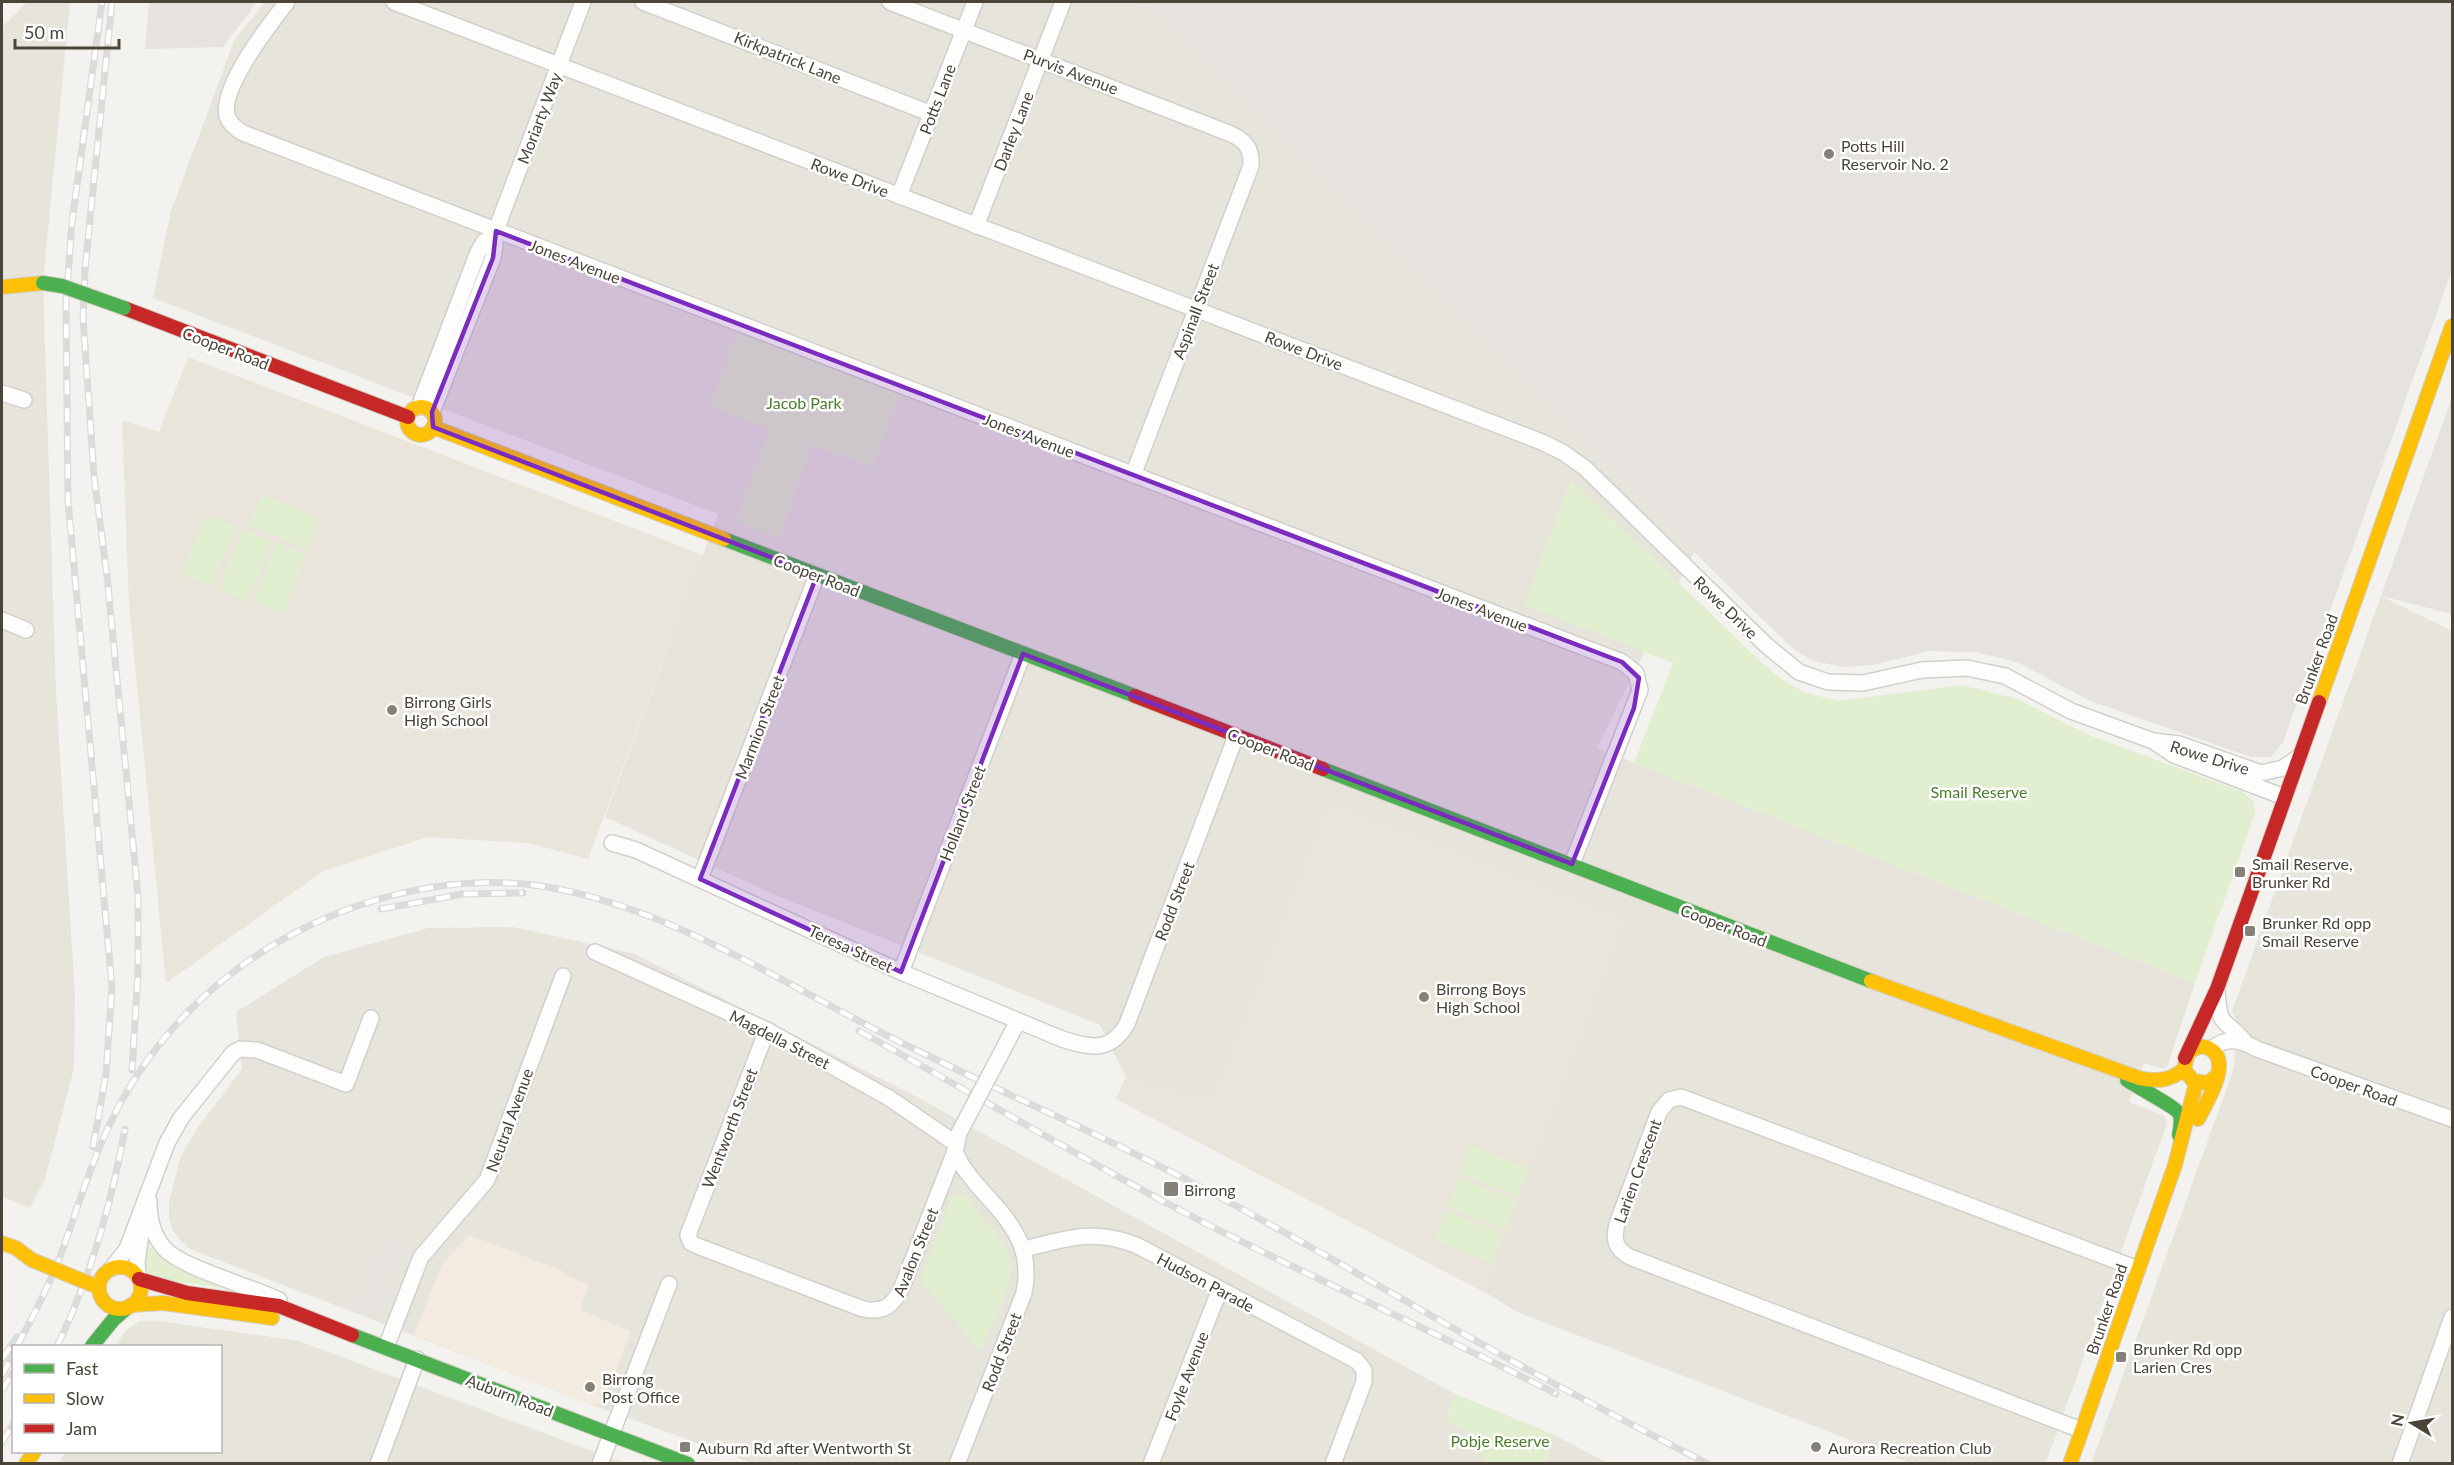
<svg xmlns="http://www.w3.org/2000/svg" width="2454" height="1465" viewBox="0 0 2454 1465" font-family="Lato,sans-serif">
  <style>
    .residential { fill: #e7e4dc }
    .commercial { fill: #f3ebdf }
    .industrial { fill: #e6e2de }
    .education { fill: #eae5da }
    .green { fill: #e1eecf }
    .parking { fill: #e6e3df }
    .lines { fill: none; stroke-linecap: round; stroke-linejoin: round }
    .street-casing { stroke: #d2d0cb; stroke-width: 18 }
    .fast-casing { stroke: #d3cfc5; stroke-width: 16 }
    .slow-casing { stroke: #d3cfc5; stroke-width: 16 }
    .jam-casing { stroke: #d3cfc5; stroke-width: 16 }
    .street { stroke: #fdfdfc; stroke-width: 15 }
    .fast { stroke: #4caf50; stroke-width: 14 }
    .slow { stroke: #ffc107; stroke-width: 14 }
    .jam { stroke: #c62828; stroke-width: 14 }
    .rail-casing { stroke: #dbdbda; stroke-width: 7 }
    .rail { stroke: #fff; stroke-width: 4.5; stroke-dasharray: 14; stroke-linecap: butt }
    .street-bridge-casing { stroke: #d2d0cb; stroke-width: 18; stroke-linecap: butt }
    .fast-bridge-casing { stroke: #d3cfc5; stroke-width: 16; stroke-linecap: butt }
    .slow-bridge-casing { stroke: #d3cfc5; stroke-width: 16; stroke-linecap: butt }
    .street-bridge { stroke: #fdfdfc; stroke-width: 15 }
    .fast-bridge { stroke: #4caf50; stroke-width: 14 }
    .slow-bridge { stroke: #ffc107; stroke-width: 14 }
    .marked { fill: #7b2cbf; fill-opacity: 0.2; stroke: #7b2cbf; stroke-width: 4.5; stroke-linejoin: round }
    .poi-dot { fill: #868178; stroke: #fff; stroke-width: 2 }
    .labels { text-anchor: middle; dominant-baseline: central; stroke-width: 5; stroke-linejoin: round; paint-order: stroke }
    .street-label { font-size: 16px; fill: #4b4439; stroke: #fff }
    .poi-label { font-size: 16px; fill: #4b4439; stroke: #fff; text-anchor: start }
    .park-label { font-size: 16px; fill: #4a7f2a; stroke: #fff }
  </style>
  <rect width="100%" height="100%" fill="#f4f2ee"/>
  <!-- residential -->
  <g class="residential">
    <path d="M 27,2 L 70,2 L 43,283 L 56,693 L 75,996 L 74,1068 L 45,1179 L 30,1208 L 2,1197 L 2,27 Z"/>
    <path d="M 265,2 L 1139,2 L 1694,552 L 1597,748 L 2195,983 L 2167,1067 L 2163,1069 L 2144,1063 L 2129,1102 L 2165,1116 L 2167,1123 L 2046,1463 L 1910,1463 L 1517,1312 L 1486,1293 L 1116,1099 L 1126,1077 L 1100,1025 L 780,897 L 605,817 L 718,514 L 153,298 L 171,211 L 234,41 Z"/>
    <path d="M 2381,596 L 2452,631 L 2452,1463 L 2091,1464 L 2234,1068 L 2236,1020 L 2232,1011 Z"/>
    <path d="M 514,927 L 635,954 L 915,1096 L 1455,1394 L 1554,1435 L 1608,1463 L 752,1463 L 595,1406 L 190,1249 L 180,1240 L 172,1229 L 169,1218 L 169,1203 L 181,1155 L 199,1126 L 242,1069 L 236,1012 L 324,957 L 428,928 Z"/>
    <path d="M 140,1321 L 158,1321 L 299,1341 L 624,1463 L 59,1464 L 65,1452 L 220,1452 L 220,1346 L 116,1346 L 126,1330 Z"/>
  </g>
  <!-- commercial -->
  <path class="commercial" d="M 469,1235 L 563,1271 L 563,1274 L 589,1284 L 580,1310 L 631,1331 L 605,1400 L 595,1406 L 414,1335 L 442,1264 Z"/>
  <!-- industrial -->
  <g class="industrial">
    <path d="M 149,2 L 257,2 L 223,47 L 145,49 Z"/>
    <path d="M 1139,2 L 2452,2 L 2452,270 L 2283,742 L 2271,757 L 2251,757 L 2090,701 L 2017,662 L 1975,652 L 1930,651 L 1872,665 L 1843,667 L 1814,661 L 1800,653 L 1791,647 L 1694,552 Z"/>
    <path d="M 2452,397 L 2452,614 L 2381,596 Z"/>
  </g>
  <!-- education -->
  <g class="education">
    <path d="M 188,357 L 703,555 L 588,859 L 528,843 L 428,837 L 323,871 L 166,983 L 129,603 L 122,420 L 159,432 Z"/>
    <path d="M 1329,801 L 1627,918 L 1486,1293 L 1116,1099 L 1126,1077 L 1211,1098 Z"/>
  </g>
  <!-- green -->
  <g class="green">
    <path d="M 737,332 L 901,392 L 873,467 L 812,445 L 779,538 L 736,522 L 769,429 L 710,407 Z"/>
    <path d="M 1571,479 L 1757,658 L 1781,679 L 1806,693 L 1839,701 L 1962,685 L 2018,699 L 2086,734 L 2243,792 L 2253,801 L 2255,813 L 2195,983 L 1634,763 L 1673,663 L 1524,605 Z"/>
    <path d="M 262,495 L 320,519 L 307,549 L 249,525 Z"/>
    <path d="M 205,515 L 235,527 L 211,586 L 182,574 Z"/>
    <path d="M 242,529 L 272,541 L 248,601 L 218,589 Z"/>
    <path d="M 277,542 L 306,554 L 283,614 L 253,602 Z"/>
    <path d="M 1471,1145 L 1529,1168 L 1517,1197 L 1460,1174 Z"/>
    <path d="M 1459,1178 L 1516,1200 L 1505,1230 L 1447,1207 Z"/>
    <path d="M 955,1194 C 968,1195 975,1208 982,1217 C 993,1229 1006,1243 1011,1259 C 1016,1283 990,1327 980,1350 L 920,1281 L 950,1200 Z"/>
    <path d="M 1446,1211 L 1503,1233 L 1492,1263 L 1435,1241 Z"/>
    <path d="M 149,1246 L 172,1266 L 236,1290 L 150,1278 L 142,1267 Z"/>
    <path d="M 1455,1394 L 1554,1435 L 1546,1463 L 1485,1463 L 1471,1433 L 1445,1420 Z"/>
  </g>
  <!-- parking -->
  <path class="parking" d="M 379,1235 L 407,1246 L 379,1321 L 350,1310 Z"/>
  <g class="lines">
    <defs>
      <g id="street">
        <path d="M 287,2 C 270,24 220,87 227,116 C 230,124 236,129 243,133 L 1622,662 L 1636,673 L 1640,690 L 1572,864"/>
        <path d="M 394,2 L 1542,442 L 1564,453 L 1585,468 L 1766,645 L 1799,672 L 1828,682 L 1863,683 L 1922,670 L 1967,668 L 2005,676 L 2071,711 L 2153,741 L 2179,744 L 2261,773 L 2283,768 L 2299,757"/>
        <path d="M 643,2 L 932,114"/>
        <path d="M 890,2 L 1231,134 C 1246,141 1252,149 1251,166 L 1133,475"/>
        <path d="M 899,196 L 975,2"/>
        <path d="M 976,226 L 1063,2"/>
        <path d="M 2,393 L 24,400"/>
        <path d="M 419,407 L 478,252 L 484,242 L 494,235"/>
        <path d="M 432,412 L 493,258 L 495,246 L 494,235 L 583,2"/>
        <path d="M 2,620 L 26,630"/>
        <path d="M 2156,743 L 2174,755 L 2284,797"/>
        <path d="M 612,843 L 636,850 L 901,972 L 1062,1039 C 1090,1048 1110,1053 1127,1024 L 1236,736"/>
        <path d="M 700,879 L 817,575"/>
        <path d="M 595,952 L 767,1030 L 889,1098 L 955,1143"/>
        <path d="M 901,972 L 1023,654"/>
        <path d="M 2217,992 C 2220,1031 2225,1017 2245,1042"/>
        <path d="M 767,1030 L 688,1235 L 691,1243 L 700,1247 L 863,1309 C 884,1313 893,1306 902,1287 L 955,1151 L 959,1133 L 968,1116"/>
        <path d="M 2212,1049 C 2226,1036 2241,1040 2257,1049 L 2452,1119"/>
        <path d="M 996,1063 L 1018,1021"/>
        <path d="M 955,1151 C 960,1165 969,1175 978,1186 C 1008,1220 1034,1244 1024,1293 L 957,1464"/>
        <path d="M 149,1202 C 149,1219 152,1235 165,1249 C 181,1267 252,1287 279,1300"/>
        <path d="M 1024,1249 C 1067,1239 1092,1228 1136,1245 L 1357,1361 L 1364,1370 L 1364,1382 L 1333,1464"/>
        <path d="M 112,1268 L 127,1249 L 167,1143 L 181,1118 L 233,1053 L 240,1049 L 257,1050 L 346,1084 L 371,1018"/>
        <path d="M 138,1276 L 137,1262 L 142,1227"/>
        <path d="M 386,1347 L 421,1257 L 487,1180 L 563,976"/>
        <path d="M 2081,1430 L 1630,1257 C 1615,1249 1613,1239 1617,1224 L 1659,1112 L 1669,1100 L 1681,1097 L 2138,1269"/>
        <path d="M 378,1464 L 417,1359"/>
        <path d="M 600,1464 L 669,1284"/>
        <path d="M 1151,1464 L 1220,1289"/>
        <path d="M 2400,1464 L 2452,1317"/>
      </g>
      <g id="fast">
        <path d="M 724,539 L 1135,696"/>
        <path d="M 1323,769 L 1871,981"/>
        <path d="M 2127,1080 C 2137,1087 2178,1108 2180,1115 C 2182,1121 2180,1129 2179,1135"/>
        <path d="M 352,1335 L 688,1464"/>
        <path d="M 92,1346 L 113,1320 L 128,1307"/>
      </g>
      <g id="slow">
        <path d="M 2,287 L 43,283"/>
        <circle cx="421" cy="421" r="14"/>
        <path d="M 433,427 L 724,539"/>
        <path d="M 2319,702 L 2452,326"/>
        <path d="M 1871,981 L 2139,1078 C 2157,1082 2170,1081 2184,1069"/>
        <path d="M 2198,1119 C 2206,1103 2233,1062 2210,1049 C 2202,1044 2195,1048 2188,1053 L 2184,1069 L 2193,1081 L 2208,1083 L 2218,1075"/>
        <path d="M 2,1243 L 16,1248 L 32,1260"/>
        <circle cx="120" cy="1288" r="21"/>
        <path d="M 131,1305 L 163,1303 L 272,1318"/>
        <path d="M 26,1464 L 34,1452"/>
        <path d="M 2070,1464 L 2175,1165 L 2196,1083"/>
      </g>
      <g id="jam">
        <path d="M 124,308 L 408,417"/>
        <path d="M 1135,696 L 1323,769"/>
        <path d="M 2185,1058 L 2217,989 L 2319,702"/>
        <path d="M 139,1279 L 187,1293 L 279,1306 L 352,1335"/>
      </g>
    </defs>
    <!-- street casing -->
    <use href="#street" class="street-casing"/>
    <!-- fast casing -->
    <use href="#fast" class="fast-casing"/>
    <!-- slow casing -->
    <use href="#slow" class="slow-casing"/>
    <!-- jam casing -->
    <use href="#jam" class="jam-casing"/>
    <!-- street -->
    <use href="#street" class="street"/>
    <!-- fast -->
    <use href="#fast" class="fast"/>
    <!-- slow -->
    <use href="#slow" class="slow"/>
    <!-- jam -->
    <use href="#jam" class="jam"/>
    <defs>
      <g id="rail">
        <path d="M 112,2 L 85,269 L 83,318 L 94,476 L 107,576 L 138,895 L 138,974 L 132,1070"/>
        <path d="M 381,909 L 463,894 L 523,893"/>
        <path d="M 859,1031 C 971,1092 1080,1158 1193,1217 C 1313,1279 1437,1332 1556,1394"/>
        <path d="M 93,1147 L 106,1074 L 112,987 L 68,500 L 66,302 L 72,222 L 102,2"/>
        <path d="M 17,1346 C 32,1319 46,1291 58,1262 C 75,1217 88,1170 109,1126 C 138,1063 184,1008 240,967 C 319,909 426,875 524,884 C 654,897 781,983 896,1040 C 992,1088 1091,1130 1187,1180 C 1292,1234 1393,1295 1496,1352 C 1566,1391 1637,1427 1708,1464"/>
        <path d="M 57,1346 C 91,1277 111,1205 125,1129"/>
        <path d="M 2,1359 L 17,1337"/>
        <path d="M 2,1375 L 14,1353"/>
        <path d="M 2,1390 L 14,1371"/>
        <path d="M 2,1442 L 14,1423"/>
      </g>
    </defs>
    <!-- rail casing -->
    <use href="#rail" class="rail-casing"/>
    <!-- rail -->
    <use href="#rail" class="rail"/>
    <defs>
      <path id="street-bridge" d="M 968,1116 L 996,1063"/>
      <path id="fast-bridge" d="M 43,283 L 62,286 L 124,308"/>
      <path id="slow-bridge" d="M 32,1260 L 93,1285"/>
    </defs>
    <!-- street-bridge casing -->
    <use href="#street-bridge" class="street-bridge-casing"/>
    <!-- fast-bridge casing -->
    <use href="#fast-bridge" class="fast-bridge-casing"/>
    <!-- slow-bridge casing -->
    <use href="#slow-bridge" class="slow-bridge-casing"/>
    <!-- street-bridge -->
    <use href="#street-bridge" class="street-bridge"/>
    <!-- fast-bridge -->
    <use href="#fast-bridge" class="fast-bridge"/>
    <!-- slow-bridge -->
    <use href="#slow-bridge" class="slow-bridge"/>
  </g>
  <!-- marked area -->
  <path class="marked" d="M 496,231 L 1622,662 L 1639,678 L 1634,708 L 1572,864 L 1023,654 L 901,972 L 700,879 L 817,575 L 433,427 L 432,412 L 493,258 Z"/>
  <!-- markers -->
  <g class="poi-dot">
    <circle cx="1829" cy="154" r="6"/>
    <circle cx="392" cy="710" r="6"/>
    <rect x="2234" y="866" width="12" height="12" rx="3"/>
    <rect x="2244" y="925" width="12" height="12" rx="3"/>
    <circle cx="1424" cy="997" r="6"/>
    <rect x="1163" y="1181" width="16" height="16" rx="3"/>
    <rect x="2115" y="1351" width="12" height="12" rx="3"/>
    <circle cx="590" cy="1387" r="6"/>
    <rect x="679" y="1441" width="12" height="12" rx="3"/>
    <circle cx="1816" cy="1447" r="6"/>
  </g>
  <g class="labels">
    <!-- street labels -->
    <g class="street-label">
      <text transform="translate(788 57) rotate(22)">Kirkpatrick Lane</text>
      <text transform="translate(1071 71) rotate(21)">Purvis Avenue</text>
      <text transform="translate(937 99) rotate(-69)">Potts Lane</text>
      <text transform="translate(539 118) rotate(-69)">Moriarty Way</text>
      <text transform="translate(1013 131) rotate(-69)">Darley Lane</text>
      <text transform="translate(850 177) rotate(21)">Rowe Drive</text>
      <text transform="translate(575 261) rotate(21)">Jones Avenue</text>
      <text transform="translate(1195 311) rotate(-69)">Aspinall Street</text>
      <text transform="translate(226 348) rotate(21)">Cooper Road</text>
      <text transform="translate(1304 350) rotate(21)">Rowe Drive</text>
      <text transform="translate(1029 435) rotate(21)">Jones Avenue</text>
      <text transform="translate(817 575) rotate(21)">Cooper Road</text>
      <text transform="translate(1726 607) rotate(44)">Rowe Drive</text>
      <text transform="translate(1482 609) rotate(21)">Jones Avenue</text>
      <text transform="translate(2316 659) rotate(-70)">Brunker Road</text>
      <text transform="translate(759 727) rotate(-69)">Marmion Street</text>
      <text transform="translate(1271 749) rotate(21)">Cooper Road</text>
      <text transform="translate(2210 757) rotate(17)">Rowe Drive</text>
      <text transform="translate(962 813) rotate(-69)">Holland Street</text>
      <text transform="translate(1174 901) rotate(-69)">Rodd Street</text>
      <text transform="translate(1724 925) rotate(21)">Cooper Road</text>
      <text transform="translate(851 948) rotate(25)">Teresa Street</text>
      <text transform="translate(780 1039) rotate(27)">Magdella Street</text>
      <text transform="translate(2354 1085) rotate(20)">Cooper Road</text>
      <text transform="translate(509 1120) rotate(-70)">Neutral Avenue</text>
      <text transform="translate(729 1128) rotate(-69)">Wentworth Street</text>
      <text transform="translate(1637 1171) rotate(-70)">Larien Crescent</text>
      <text transform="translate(915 1252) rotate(-68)">Avalon Street</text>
      <text transform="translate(1206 1282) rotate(28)">Hudson Parade</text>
      <text transform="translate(2106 1309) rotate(-71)">Brunker Road</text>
      <text transform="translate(1001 1352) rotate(-69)">Rodd Street</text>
      <text transform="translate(1186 1376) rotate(-69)">Foyle Avenue</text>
      <text transform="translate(510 1395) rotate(21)">Auburn Road</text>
    </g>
    <!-- poi labels -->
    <g class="poi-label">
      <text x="1841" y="145">Potts Hill<tspan x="1841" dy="18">Reservoir No. 2</tspan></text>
      <text x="404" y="701">Birrong Girls<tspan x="404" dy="18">High School</tspan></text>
      <text x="2252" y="863">Smail Reserve,<tspan x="2252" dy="18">Brunker Rd</tspan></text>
      <text x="2262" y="922">Brunker Rd opp<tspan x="2262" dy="18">Smail Reserve</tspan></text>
      <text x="1436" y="988">Birrong Boys<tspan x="1436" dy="18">High School</tspan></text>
      <text x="1184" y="1189">Birrong</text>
      <text x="2133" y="1348">Brunker Rd opp<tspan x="2133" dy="18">Larien Cres</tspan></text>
      <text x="602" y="1378">Birrong<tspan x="602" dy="18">Post Office</tspan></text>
      <text x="697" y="1447">Auburn Rd after Wentworth St</text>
      <text x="1828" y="1447">Aurora Recreation Club</text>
    </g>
    <!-- park labels -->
    <g class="park-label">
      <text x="804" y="402">Jacob Park</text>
      <text x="1979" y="791">Smail Reserve</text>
      <text x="1500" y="1440">Pobje Reserve</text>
    </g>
  </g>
  <!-- border -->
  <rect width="2454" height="1465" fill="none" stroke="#4b4439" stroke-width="6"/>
  <!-- legend -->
  <rect x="12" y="1345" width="210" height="108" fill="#ffffff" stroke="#b7b4b0" stroke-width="1.5"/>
  <rect x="24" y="1364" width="30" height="9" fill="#4caf50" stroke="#b7b4b0" stroke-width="1.5"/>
  <text x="66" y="1375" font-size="18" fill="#4b4439">Fast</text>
  <rect x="24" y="1394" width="30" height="9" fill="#ffc107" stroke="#b7b4b0" stroke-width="1.5"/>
  <text x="66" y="1405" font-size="18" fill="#4b4439">Slow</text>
  <rect x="24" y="1424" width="30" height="9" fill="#c62828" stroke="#b7b4b0" stroke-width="1.5"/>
  <text x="66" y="1435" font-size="18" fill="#4b4439">Jam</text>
  <!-- north arrow -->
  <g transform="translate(2412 1423) rotate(281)" stroke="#ffffff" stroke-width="4.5" paint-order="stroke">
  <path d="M0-4.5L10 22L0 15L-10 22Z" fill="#4b4439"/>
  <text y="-9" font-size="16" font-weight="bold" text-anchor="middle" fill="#4b4439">N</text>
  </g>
  <!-- scale -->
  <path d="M15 39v9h104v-9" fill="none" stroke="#4b4439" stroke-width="3"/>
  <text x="24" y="39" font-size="18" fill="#4b4439" stroke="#ffffff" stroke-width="4.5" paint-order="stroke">50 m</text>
</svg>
